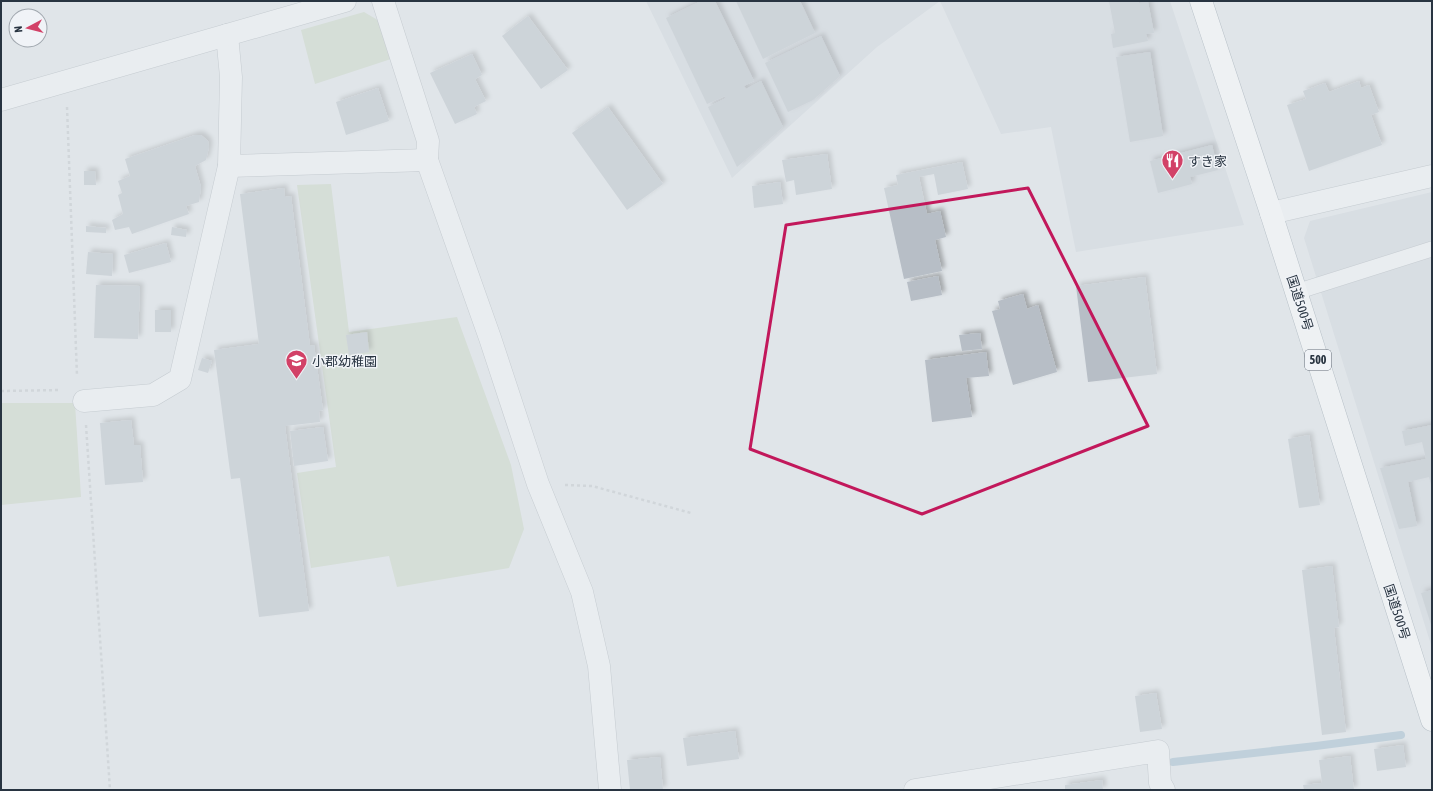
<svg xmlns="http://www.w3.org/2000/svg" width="1433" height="791" viewBox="0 0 1433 791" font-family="'Asap Condensed','Noto Sans JP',sans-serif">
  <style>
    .built { fill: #ced4db }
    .green { fill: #c8d4c1 }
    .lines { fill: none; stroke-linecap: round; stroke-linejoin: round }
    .stream { stroke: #9ab7ca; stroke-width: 8 }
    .building { fill: #b7bec6; filter: url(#shadow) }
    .service-casing { stroke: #a5acb3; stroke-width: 16 }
    .minor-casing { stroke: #a5acb3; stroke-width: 23 }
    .tertiary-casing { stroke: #a5acb3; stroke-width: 23 }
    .trunk-casing { stroke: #8794a0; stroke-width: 23 }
    .path { stroke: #bec3c8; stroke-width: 2.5; stroke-dasharray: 3 3; stroke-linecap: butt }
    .service { stroke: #f3f5f8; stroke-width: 15 }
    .minor { stroke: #f3f5f8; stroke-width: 22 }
    .tertiary { stroke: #f3f5f8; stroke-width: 22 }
    .trunk { stroke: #fff; stroke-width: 22 }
    .marked { fill: none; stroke: #c2185b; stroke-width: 3; stroke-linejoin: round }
    .labels { text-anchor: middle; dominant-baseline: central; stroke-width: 3; stroke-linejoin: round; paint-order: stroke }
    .shield { fill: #f0f3f7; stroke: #646d78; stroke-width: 1 }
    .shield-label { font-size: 12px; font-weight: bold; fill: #283441 }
    .poi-label { font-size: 13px; fill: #283441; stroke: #f0f3f7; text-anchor: start }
    .street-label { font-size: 13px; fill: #283441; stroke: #f0f3f7 }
  </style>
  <defs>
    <filter id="shadow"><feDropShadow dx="3.5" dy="-3.5" stdDeviation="2" flood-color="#0004"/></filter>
  </defs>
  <rect width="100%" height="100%" fill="#e0e5e9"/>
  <!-- built -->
  <g class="built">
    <path d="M 646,1 L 1170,1 L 1244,225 L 1076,252 L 1051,127 L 1001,134 L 940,1 L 877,47 L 732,178 Z"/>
    <path d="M 1432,192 L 1432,648 L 1304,238 L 1310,221 Z"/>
  </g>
  <!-- green -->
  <g class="green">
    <path d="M 364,12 L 381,22 L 391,59 L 315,84 L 301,30 Z"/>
    <path d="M 331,184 L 349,332 L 457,317 L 511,465 L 524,529 L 509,568 L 397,587 L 389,556 L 311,568 L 297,473 L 336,467 L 297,185 Z"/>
    <path d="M 1,403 L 75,403 L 81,497 L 1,505 Z"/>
  </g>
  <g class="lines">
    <!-- stream -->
    <path class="stream" d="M 1173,762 L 1316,746 L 1401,735"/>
  </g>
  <!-- building -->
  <g class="building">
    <path d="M 701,1 L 715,1 L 754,81 L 744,86 L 746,89 L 761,81 L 783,127 L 737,167 L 708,107 L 726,98 L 725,96 L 707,104 L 666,18 Z"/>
    <path d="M 736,1 L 800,1 L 815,33 L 763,59 Z"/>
    <path d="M 1109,1 L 1139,1 L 1139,3 L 1148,2 L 1154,33 L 1146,34 L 1148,41 L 1113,48 L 1111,34 L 1115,33 Z"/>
    <path d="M 528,16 L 568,70 L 541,89 L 502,36 Z"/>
    <path d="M 821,36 L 840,76 L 813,100 L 788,112 L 765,63 Z"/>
    <path d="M 1150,52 L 1163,136 L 1130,142 L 1116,57 Z"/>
    <path d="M 472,54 L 482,75 L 475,79 L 486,101 L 474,107 L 477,114 L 455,124 L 430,73 Z"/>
    <path d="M 1359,81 L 1361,88 L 1369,85 L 1379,112 L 1371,115 L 1382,145 L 1309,171 L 1287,105 L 1306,99 L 1303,91 L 1325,83 L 1329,92 Z"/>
    <path d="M 378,88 L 389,121 L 346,135 L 336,102 Z"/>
    <path d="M 608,107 L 663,184 L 627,210 L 572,133 Z"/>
    <path d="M 195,135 L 201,135 L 208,141 L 209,147 L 206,160 L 195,166 L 201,187 L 199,202 L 186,206 L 189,214 L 132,234 L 129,227 L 115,230 L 112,220 L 123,214 L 118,195 L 122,193 L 118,181 L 130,176 L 125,159 Z"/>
    <path d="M 1212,145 L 1218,170 L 1190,177 L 1192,184 L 1158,193 L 1150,161 Z"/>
    <path d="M 827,154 L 832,189 L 796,195 L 794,180 L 786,182 L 782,160 Z"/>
    <path d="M 962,162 L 968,189 L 938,195 L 934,174 L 919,177 L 927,214 L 940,211 L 946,237 L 935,240 L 942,271 L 904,279 L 884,188 L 898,185 L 896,175 Z"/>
    <path d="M 84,171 L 95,171 L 96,185 L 84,185 Z"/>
    <path d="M 780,182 L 783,204 L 754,208 L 752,186 Z"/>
    <path d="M 284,188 L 285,197 L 291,196 L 310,346 L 314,345 L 323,410 L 319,411 L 320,422 L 285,426 L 309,611 L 259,617 L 240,478 L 231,479 L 214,350 L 259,344 L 240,194 Z"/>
    <path d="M 86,226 L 106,228 L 106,233 L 86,232 Z"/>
    <path d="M 172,227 L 187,230 L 186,237 L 171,235 Z"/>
    <path d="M 166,243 L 171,262 L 129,273 L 124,255 Z"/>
    <path d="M 88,252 L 113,254 L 112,276 L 86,274 Z"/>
    <path d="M 938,276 L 942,295 L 911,301 L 907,282 Z"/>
    <path d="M 1145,277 L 1157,374 L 1088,382 L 1076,286 Z"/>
    <path d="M 96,285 L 140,286 L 138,339 L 94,338 Z"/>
    <path d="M 1023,294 L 1027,309 L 1038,305 L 1057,372 L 1013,385 L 992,311 L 1000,309 L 998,301 Z"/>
    <rect x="155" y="310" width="16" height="22"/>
    <path d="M 367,332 L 369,352 L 349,355 L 346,335 Z"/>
    <path d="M 980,333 L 982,349 L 962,351 L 959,335 Z"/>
    <path d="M 986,352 L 989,376 L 966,378 L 972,417 L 932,422 L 925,360 Z"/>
    <path d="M 202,358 L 212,361 L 208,373 L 198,370 Z"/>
    <path d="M 131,420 L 134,445 L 140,445 L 143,482 L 105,485 L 100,423 Z"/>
    <path d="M 1432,425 L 1432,488 L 1429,477 L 1408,482 L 1417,526 L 1399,529 L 1380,468 L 1426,459 L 1422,442 L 1405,446 L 1402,431 Z"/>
    <path d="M 323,427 L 328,461 L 294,466 L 290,431 Z"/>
    <path d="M 1309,435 L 1320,505 L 1299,508 L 1288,439 Z"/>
    <path d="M 1332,566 L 1339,627 L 1334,628 L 1346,732 L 1322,735 L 1302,570 Z"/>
    <path d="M 1432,590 L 1432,628 L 1421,593 Z"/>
    <path d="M 1156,693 L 1162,729 L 1140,732 L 1135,696 Z"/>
    <path d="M 735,731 L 739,759 L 687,766 L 683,738 Z"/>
    <path d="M 1403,745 L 1406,767 L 1377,771 L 1374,749 Z"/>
    <path d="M 1350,756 L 1354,790 L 1304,790 L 1303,785 L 1322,783 L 1319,760 Z"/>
    <path d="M 660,757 L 663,790 L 630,790 L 627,760 Z"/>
    <path d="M 1102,780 L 1103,790 L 1065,790 L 1065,785 Z"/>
  </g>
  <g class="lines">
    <defs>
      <path id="service" d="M 1296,292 L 1432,249"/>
      <g id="minor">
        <path d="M 383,1 L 428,141 L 427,160"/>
        <path d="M 227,35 L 231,77 L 229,166 L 427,160 L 490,338 L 538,484 L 582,592 L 599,666 L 610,790"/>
        <path d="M 1271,213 L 1432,176"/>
        <path d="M 84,401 L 153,395 L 180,379 L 229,166"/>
        <path d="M 915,790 L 1158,751 L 1160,783 L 1164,790"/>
      </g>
      <path id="tertiary" d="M 1,100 L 345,1"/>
      <path id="trunk" d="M 1201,1 L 1271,213 L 1432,720"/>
    </defs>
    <!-- service casing -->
    <use href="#service" class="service-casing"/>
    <!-- minor casing -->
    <use href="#minor" class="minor-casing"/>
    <!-- tertiary casing -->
    <use href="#tertiary" class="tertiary-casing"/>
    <!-- trunk casing -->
    <use href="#trunk" class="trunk-casing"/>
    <!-- path -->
    <g class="path">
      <path d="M 67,107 L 77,376"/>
      <path d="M 1,391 L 61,390"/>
      <path d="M 86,425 L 110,790"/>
      <path d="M 565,485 L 592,486 L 691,513"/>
    </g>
    <!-- service -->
    <use href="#service" class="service"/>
    <!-- minor -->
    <use href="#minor" class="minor"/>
    <!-- tertiary -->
    <use href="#tertiary" class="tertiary"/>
    <!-- trunk -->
    <use href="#trunk" class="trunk"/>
  </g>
  <!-- marked area -->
  <path d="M0 0H1433V791H0ZM 1028,188 L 1148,426 L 922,514 L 750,449 L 786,225 Z" fill="#e0e5e9" fill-opacity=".55" fill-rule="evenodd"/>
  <path class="marked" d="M 1028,188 L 1148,426 L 922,514 L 750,449 L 786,225 Z"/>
  <!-- icons -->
  <defs>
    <symbol id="restaurant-pin" viewBox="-11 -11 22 30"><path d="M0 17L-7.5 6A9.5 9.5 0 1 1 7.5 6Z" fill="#d24167" stroke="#f0f3f7"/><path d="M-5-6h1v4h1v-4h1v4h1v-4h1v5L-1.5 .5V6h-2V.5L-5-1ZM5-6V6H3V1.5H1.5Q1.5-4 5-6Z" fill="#fff"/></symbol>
    <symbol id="school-pin" viewBox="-11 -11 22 30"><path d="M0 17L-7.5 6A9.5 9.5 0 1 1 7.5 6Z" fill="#d24167" stroke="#f0f3f7"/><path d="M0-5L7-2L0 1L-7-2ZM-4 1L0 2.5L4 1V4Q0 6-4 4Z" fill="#fff"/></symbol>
  </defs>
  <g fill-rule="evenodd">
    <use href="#restaurant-pin" x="1160" y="148" width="25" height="34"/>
    <use href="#school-pin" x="284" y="348" width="25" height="34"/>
  </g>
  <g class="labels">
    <!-- shield labels -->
    <rect class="shield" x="1305" y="350" width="26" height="20" rx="3"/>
    <g class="shield-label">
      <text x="1318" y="360">500</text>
    </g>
    <!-- poi labels -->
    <g class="poi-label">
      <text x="1188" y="161">すき家</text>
      <text x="312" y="361">小郡幼稚園</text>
    </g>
    <!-- street labels -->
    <g class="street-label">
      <text transform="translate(1300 303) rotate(72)">国道500号</text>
      <text transform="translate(1397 612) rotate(72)">国道500号</text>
    </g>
  </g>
  <!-- border -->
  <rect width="1433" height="791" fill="none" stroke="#283441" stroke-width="4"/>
  <!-- north arrow -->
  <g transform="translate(28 28) rotate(263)"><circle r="19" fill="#f0f3f7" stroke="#a0a7ae"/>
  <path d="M0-3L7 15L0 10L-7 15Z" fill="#d24167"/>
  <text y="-6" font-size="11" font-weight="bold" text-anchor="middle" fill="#283441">N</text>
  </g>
</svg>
